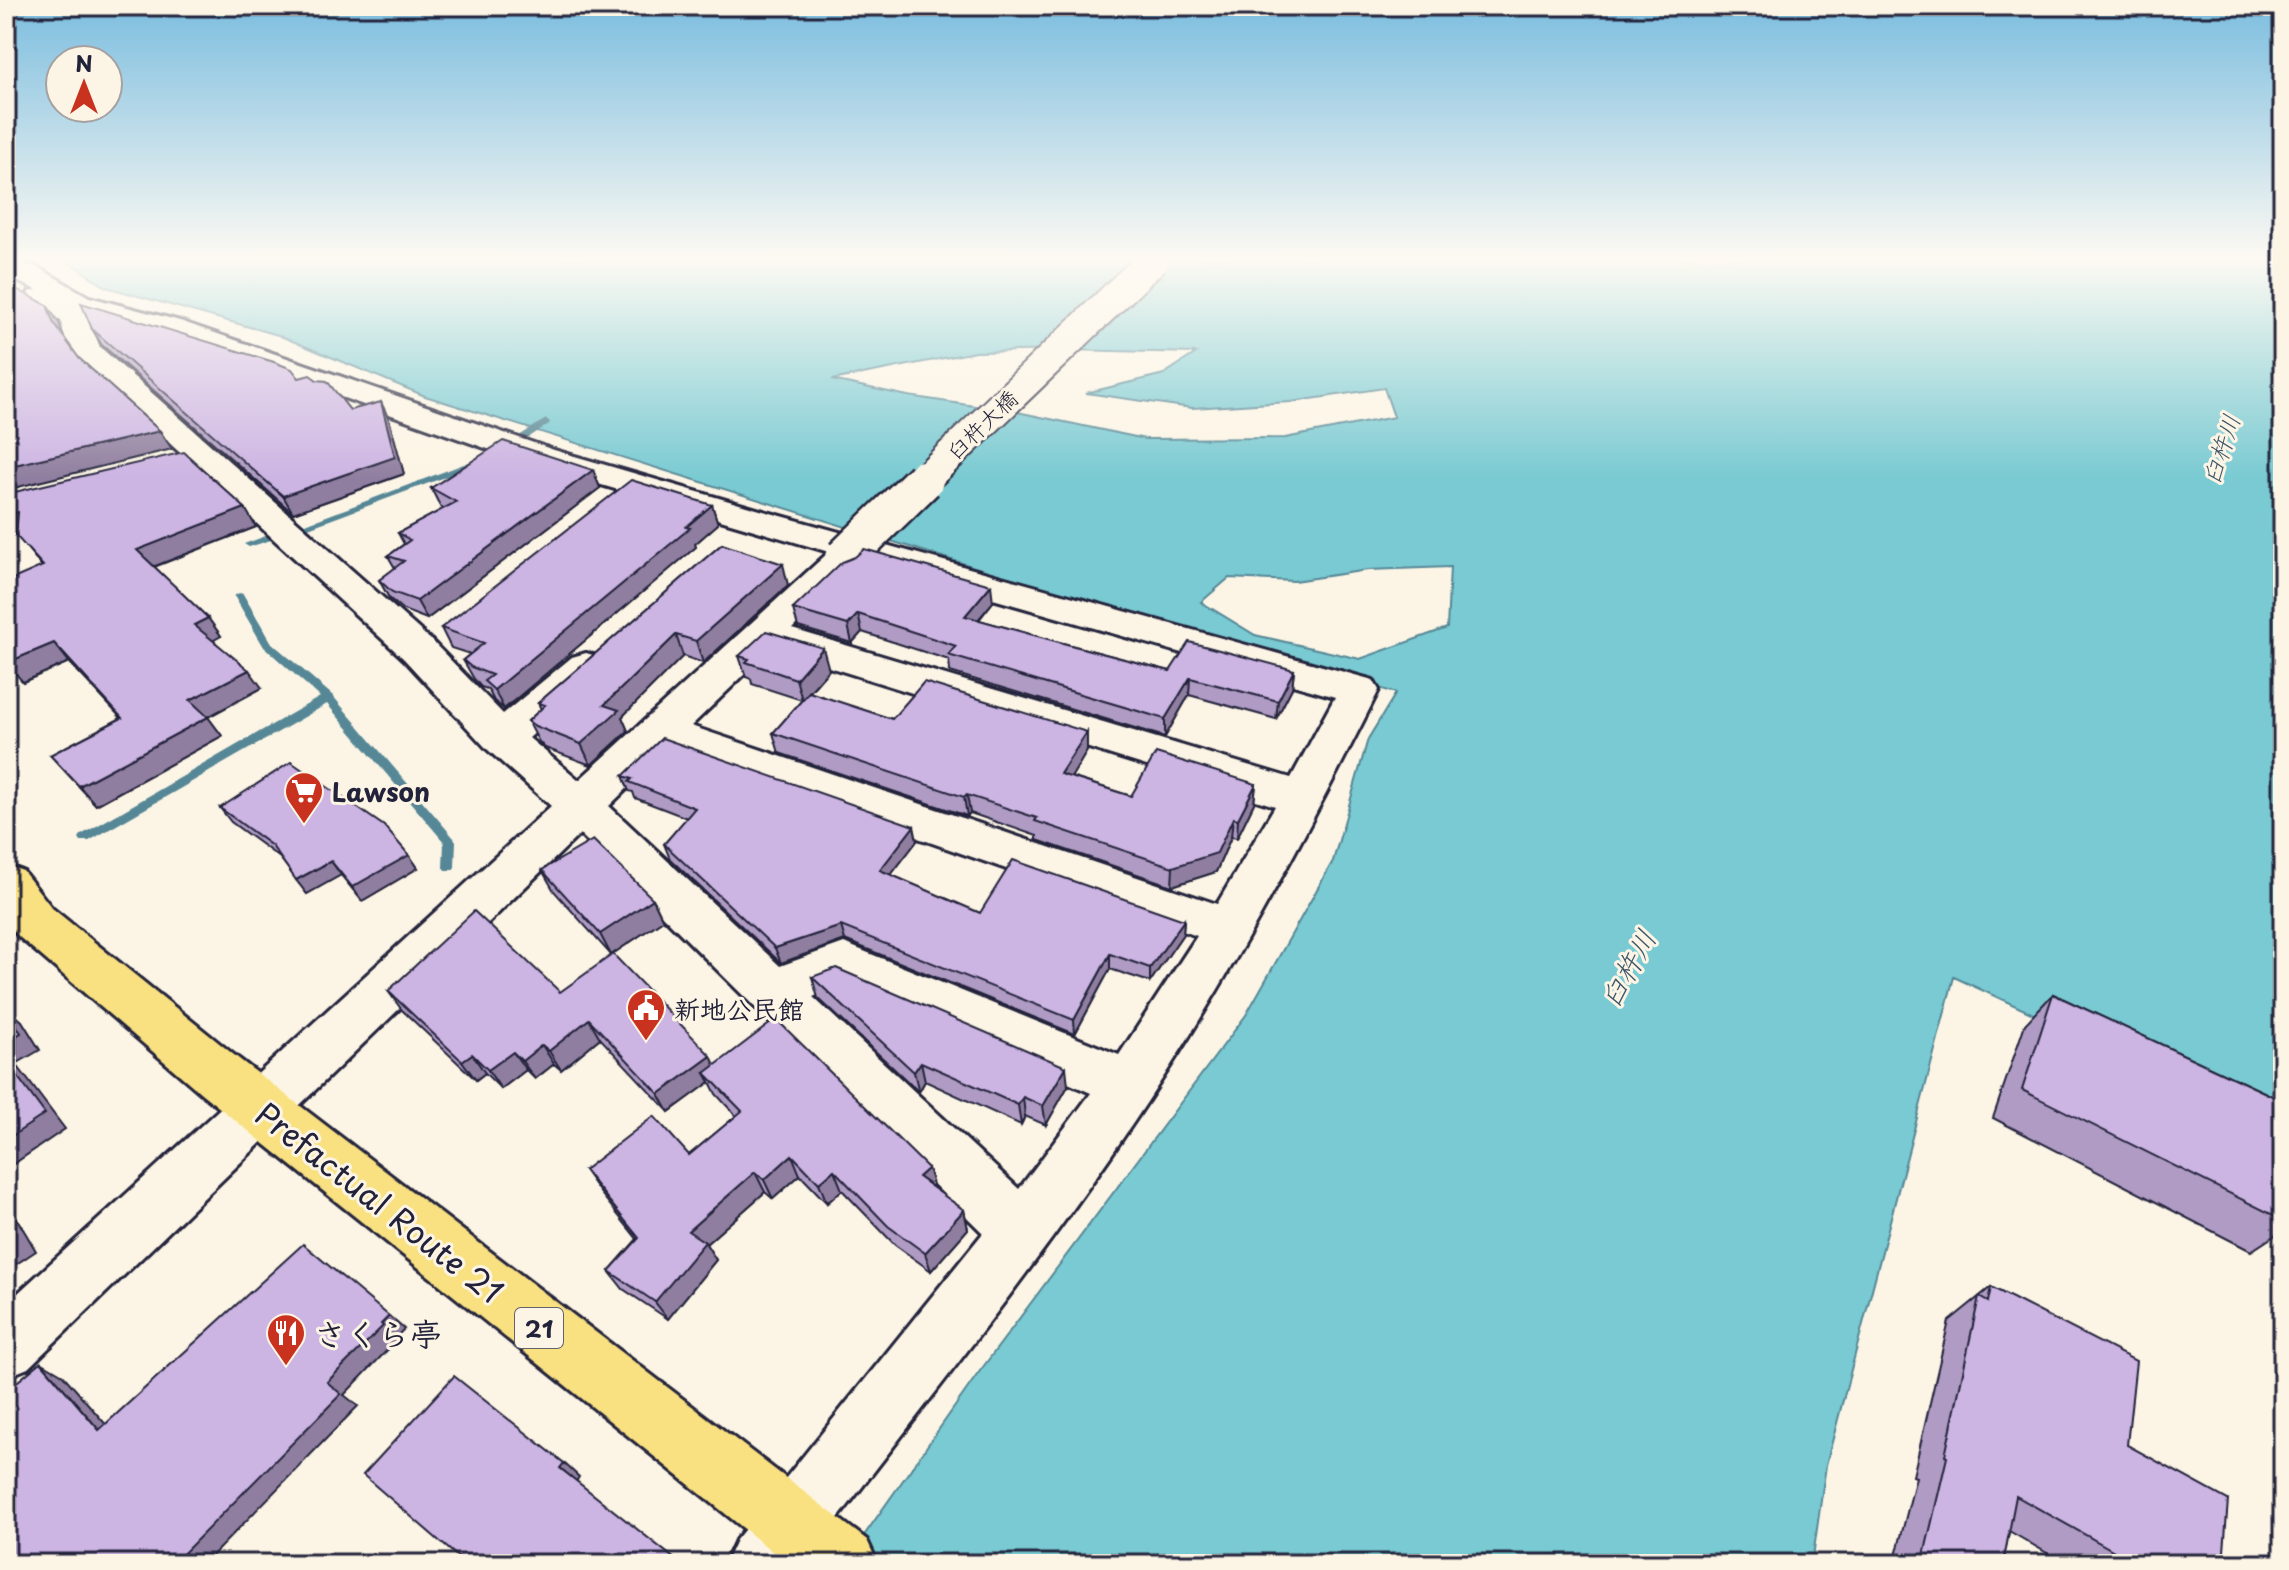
<svg xmlns="http://www.w3.org/2000/svg" width="2289" height="1570" viewBox="0 0 2289 1570" font-family="'Playpen Sans','Klee One',sans-serif">
  <style>
    .water { fill: #79cad2; stroke: #568796; stroke-width: 2; fill-rule: evenodd }
    .lines { fill: none; stroke-linecap: round; stroke-linejoin: round }
    .stream { fill: #568796; fill-rule: evenodd }
    .minor-casing { stroke: #22223b; stroke-width: 6 }
    .major-casing { stroke: #22223b; stroke-width: 6 }
    .minor { fill: #fcf5e5; fill-rule: evenodd }
    .major { fill: #f9e181; fill-rule: evenodd }
    .minor-bridge-far1-casing { stroke: #22223b; stroke-width: 34; stroke-linecap: butt }
    .minor-bridge-casing { stroke: #22223b; stroke-width: 43; stroke-linecap: butt }
    .minor-bridge-far1 { stroke: #fcf5e5; stroke-width: 30 }
    .minor-bridge { stroke: #fcf5e5; stroke-width: 38 }
    .wall { fill: #af9bc3; stroke: #22223b; stroke-width: 2 }
    .shaded-wall { fill: #8f7e9f; stroke: #22223b; stroke-width: 2 }
    .building { fill: #ccb4e3; stroke: #22223b; stroke-width: 2 }
    .labels { text-anchor: middle; dominant-baseline: central; stroke-width: 6; stroke-linejoin: round; paint-order: stroke }
    .far-street-label { font-size: 22px; fill: #22223b; stroke: #fcf5e5 }
    .far-water-label { font-size: 24px; font-style: italic; fill: #3c5468; stroke: #fcf5e5 }
    .shield { fill: #fcf5e5; stroke: #63616e; stroke-width: 2 }
    .shield-label { font-size: 24px; font-weight: bold; fill: #22223b }
    .poi-label { font-size: 26px; font-weight: bold; fill: #22223b; stroke: #fcf5e5; text-anchor: start }
    .water-label { font-size: 28px; font-style: italic; fill: #3c5468; stroke: #fcf5e5 }
    .near-street-label { font-size: 32px; fill: #22223b; stroke: #fcf5e5 }
    .near-poi-label { font-size: 32px; font-weight: bold; fill: #22223b; stroke: #fcf5e5; text-anchor: start }
  </style>
  <rect width="100%" height="100%" fill="#fcf5e5"/>
  <filter id="ink" filterUnits="userSpaceOnUse"><feTurbulence type="fractalNoise" baseFrequency=".0125" numOctaves="2"/><feDisplacementMap in="SourceGraphic" scale="16" xChannelSelector="R" yChannelSelector="G"/><feConvolveMatrix kernelMatrix="1 2 1 2 8 2 1 2 1" color-interpolation-filters="sRGB"/></filter>
  <g filter="url(#ink)">
    <!-- water -->
    <path class="water" d="M 64,259 L 2283,259 L 2283,1131 L 1954,977 L 1826,1465 L 1812,1564 L 844,1564 L 977,1375 L 1246,1015 L 1333,861 L 1368,739 L 1396,693 L 1148,621 L 425,396 L 278,335 L 106,287 ZM 1068,350 L 1196,353 L 1164,374 L 1086,393 L 1192,408 L 1291,402 L 1384,388 L 1394,417 L 1285,438 L 1145,439 L 1022,413 L 908,396 L 832,380 L 975,352 ZM 1450,567 L 1447,628 L 1360,659 L 1255,635 L 1201,602 L 1229,578 L 1294,581 L 1368,570 Z"/>
    <g class="lines">
      <!-- stream -->
      <g class="stream">
        <path d="M 546,419 L 550,422 L 549,424 L 525,440 L 519,440 L 519,436 Z"/>
        <path d="M 477,459 L 482,462 L 480,464 L 303,530 L 300,531 L 295,528 Z"/>
        <path d="M 271,534 L 276,537 L 274,539 L 249,547 L 244,544 Z"/>
        <path d="M 239,593 L 243,594 L 272,643 L 332,695 L 454,838 L 456,841 L 455,867 L 453,870 L 445,870 L 443,867 L 444,842 L 327,704 L 89,841 L 81,841 L 79,838 L 81,835 L 320,697 L 264,647 L 234,596 Z"/>
      </g>
      <defs>
        <path id="minor" d="M 6,259 L 39,268 L 89,297 L 180,321 L 554,450 L 767,512 L 1373,680 L 1379,690 C 1309,829 1236,968 1149,1099 C 1043,1260 920,1410 803,1564 L 725,1564 L 736,1540 L 983,1233 L 580,834 L 28,1368 L 6,1377 L 6,1304 L 551,806 L 487,749 L 404,659 L 77,358 L 64,336 L 61,321 L 29,304 L 25,298 L 29,292 L 37,290 L 6,276 ZM 86,314 L 160,333 L 530,464 L 829,552 L 579,780 L 529,738 L 600,675 L 606,666 L 600,657 L 586,653 L 572,657 L 503,714 L 432,641 L 100,347 ZM 860,561 L 1335,697 L 1291,778 L 792,629 ZM 771,649 L 1275,806 L 1217,904 L 691,726 ZM 667,750 L 1197,936 L 1119,1055 L 844,943 L 780,966 L 609,806 ZM 842,985 L 1091,1093 L 1019,1189 L 813,997 Z"/>
        <path id="major" d="M 6,865 L 23,871 L 52,908 L 239,1059 L 867,1540 L 878,1564 L 788,1564 L 201,1093 L 18,936 L 6,920 Z"/>
      </defs>
      <!-- minor casing -->
      <use href="#minor" class="minor-casing"/>
      <!-- major casing -->
      <use href="#major" class="major-casing"/>
      <!-- minor -->
      <use href="#minor" class="minor"/>
      <!-- major -->
      <use href="#major" class="major"/>
      <defs>
        <path id="minor-bridge-far1" d="M 922,482 L 1154,259"/>
        <path id="minor-bridge" d="M 844,558 L 924,480"/>
      </defs>
      <!-- minor-bridge-far1 casing -->
      <use href="#minor-bridge-far1" class="minor-bridge-far1-casing"/>
      <!-- minor-bridge casing -->
      <use href="#minor-bridge" class="minor-bridge-casing"/>
      <!-- minor-bridge-far1 -->
      <use href="#minor-bridge-far1" class="minor-bridge-far1"/>
      <!-- minor-bridge -->
      <use href="#minor-bridge" class="minor-bridge"/>
    </g>
    <!-- wall -->
    <g class="wall">
      <path d="M 92,329 L 299,378 L 350,410 L 389,419 L 404,474 L 293,513 L 102,345 Z"/>
      <path d="M 593,470 L 600,488 L 427,619 L 403,610 L 389,598 L 379,580 L 395,568 L 388,556 L 404,544 L 398,533 L 444,509 L 440,506 L 431,488 Z"/>
      <path d="M 6,494 L 256,527 L 154,567 L 208,618 L 221,636 L 213,640 L 262,688 L 208,717 L 222,736 L 96,805 L 50,755 L 121,718 L 69,662 L 23,682 L 9,632 L 42,567 L 16,534 L 8,536 L 6,534 Z"/>
      <path d="M 712,505 L 718,524 L 695,544 L 696,547 L 504,709 L 494,701 L 488,689 L 481,687 L 474,679 L 463,660 L 470,654 L 451,648 L 441,628 Z"/>
      <path d="M 722,544 L 788,585 L 703,663 L 683,656 L 622,717 L 628,731 L 591,765 L 545,748 L 539,742 L 528,721 L 541,709 L 538,703 Z"/>
      <path d="M 993,602 L 979,620 L 1059,642 L 1170,671 L 1294,670 L 1292,688 L 1276,719 L 1189,695 L 1165,737 L 950,672 L 949,660 L 862,632 L 852,643 L 798,627 L 793,609 Z"/>
      <path d="M 739,656 L 829,670 L 809,693 L 892,719 L 1087,732 L 1087,751 L 1071,777 L 1131,796 L 1256,784 L 1254,803 L 1237,838 L 1231,837 L 1216,872 L 1172,886 L 1037,840 L 1037,836 L 970,813 L 967,816 L 779,753 L 773,733 L 802,700 L 752,684 L 751,679 L 746,677 Z"/>
      <path d="M 623,776 L 917,841 L 891,875 L 980,913 L 1184,920 L 1183,934 L 1150,982 L 1110,969 L 1075,1034 L 845,940 L 781,963 L 670,859 L 664,844 L 687,818 L 635,798 L 633,792 L 629,791 Z"/>
      <path d="M 220,808 L 409,855 L 418,868 L 362,901 L 341,875 L 307,894 L 280,858 L 231,822 Z"/>
      <path d="M 542,870 L 653,899 L 663,920 L 611,955 L 554,891 Z"/>
      <path d="M 812,977 L 1068,1086 L 1046,1125 L 1025,1116 L 1021,1125 L 925,1081 L 919,1092 L 818,998 Z"/>
      <path d="M 388,991 L 560,992 L 715,1066 L 933,1188 L 964,1210 L 968,1229 L 931,1271 L 895,1245 L 842,1190 L 827,1203 L 800,1175 L 773,1199 L 765,1192 L 706,1244 L 716,1260 L 668,1319 L 623,1289 L 609,1271 L 637,1239 L 598,1190 L 584,1170 L 689,1155 L 736,1116 L 716,1094 L 710,1082 L 669,1112 L 600,1038 L 561,1070 L 554,1064 L 535,1079 L 526,1070 L 501,1089 L 485,1073 L 476,1080 L 402,1010 Z"/>
      <path d="M 2053,994 L 2283,1101 L 2283,1230 L 2251,1251 L 1993,1118 L 2025,1024 Z"/>
      <path d="M 1991,1287 L 2127,1445 L 2223,1564 L 2066,1564 L 2009,1531 L 2003,1564 L 1894,1564 L 1916,1477 L 1913,1476 L 1949,1321 Z"/>
    </g>
    <!-- shaded-wall -->
    <g class="shaded-wall">
      <path d="M 47,305 L 59,323 L 65,340 L 53,322 Z"/>
      <path d="M 381,402 L 389,419 L 404,474 L 293,513 L 283,496 Z"/>
      <path d="M 160,431 L 172,449 L 6,490 L 6,467 Z"/>
      <path d="M 593,470 L 600,488 L 427,619 L 417,601 Z"/>
      <path d="M 712,505 L 718,524 L 695,544 L 696,547 L 504,709 L 494,690 Z"/>
      <path d="M 245,508 L 256,527 L 150,568 L 137,550 Z"/>
      <path d="M 18,512 L 32,530 L 8,536 L 6,534 L 6,515 Z"/>
      <path d="M 783,564 L 788,585 L 703,663 L 696,641 Z"/>
      <path d="M 991,585 L 993,602 L 967,633 L 965,616 Z"/>
      <path d="M 858,614 L 862,632 L 852,643 L 848,625 Z"/>
      <path d="M 208,618 L 221,636 L 207,644 L 194,625 Z"/>
      <path d="M 676,635 L 683,656 L 622,717 L 628,731 L 591,765 L 581,744 L 604,705 Z"/>
      <path d="M 54,643 L 69,662 L 23,682 L 6,663 Z"/>
      <path d="M 823,648 L 829,670 L 802,700 L 796,679 Z"/>
      <path d="M 249,670 L 262,688 L 204,719 L 190,700 Z"/>
      <path d="M 1294,670 L 1292,688 L 1276,719 L 1278,701 Z"/>
      <path d="M 1190,678 L 1189,695 L 1165,737 L 1165,719 Z"/>
      <path d="M 208,717 L 222,736 L 96,805 L 79,786 Z"/>
      <path d="M 1087,732 L 1087,751 L 1062,793 L 1060,774 Z"/>
      <path d="M 1256,784 L 1254,803 L 1237,838 L 1238,819 Z"/>
      <path d="M 967,795 L 970,813 L 967,816 L 964,797 Z"/>
      <path d="M 1233,818 L 1231,837 L 1216,872 L 1172,886 L 1173,867 Z"/>
      <path d="M 914,826 L 917,841 L 883,885 L 880,870 Z"/>
      <path d="M 409,855 L 418,868 L 362,901 L 352,887 Z"/>
      <path d="M 331,861 L 341,875 L 307,894 L 296,880 Z"/>
      <path d="M 653,899 L 663,920 L 611,955 L 600,934 Z"/>
      <path d="M 1184,920 L 1183,934 L 1150,982 L 1150,968 Z"/>
      <path d="M 841,926 L 845,940 L 781,963 L 775,948 Z"/>
      <path d="M 1110,954 L 1110,969 L 1075,1034 L 1074,1020 Z"/>
      <path d="M 6,1007 L 22,1021 L 40,1050 L 16,1064 L 65,1129 L 6,1169 Z"/>
      <path d="M 589,1019 L 600,1038 L 561,1070 L 549,1051 Z"/>
      <path d="M 542,1045 L 554,1064 L 535,1079 L 522,1061 Z"/>
      <path d="M 513,1052 L 526,1070 L 501,1089 L 488,1070 Z"/>
      <path d="M 472,1054 L 485,1073 L 476,1080 L 462,1061 Z"/>
      <path d="M 711,1056 L 719,1074 L 705,1073 L 710,1082 L 669,1112 L 659,1094 Z"/>
      <path d="M 921,1062 L 925,1081 L 919,1092 L 914,1072 Z"/>
      <path d="M 1066,1067 L 1068,1086 L 1046,1125 L 1043,1106 Z"/>
      <path d="M 1023,1097 L 1025,1116 L 1021,1125 L 1018,1105 Z"/>
      <path d="M 792,1155 L 800,1175 L 773,1199 L 764,1180 Z"/>
      <path d="M 928,1168 L 934,1188 L 918,1177 Z"/>
      <path d="M 834,1170 L 842,1190 L 827,1203 L 819,1183 Z"/>
      <path d="M 755,1172 L 765,1192 L 706,1244 L 716,1260 L 668,1319 L 655,1302 L 688,1231 Z"/>
      <path d="M 6,1200 L 36,1251 L 6,1271 Z"/>
      <path d="M 964,1210 L 968,1229 L 931,1271 L 925,1253 Z"/>
      <path d="M 389,1316 L 404,1329 L 396,1337 L 398,1339 L 344,1395 L 358,1406 L 204,1564 L 173,1564 L 327,1382 Z"/>
      <path d="M 41,1362 L 63,1375 L 121,1442 L 99,1430 Z"/>
      <path d="M 564,1463 L 579,1477 L 576,1482 L 560,1468 Z"/>
    </g>
    <!-- building -->
    <g class="building">
      <path d="M 6,279 L 11,281 L 16,289 L 47,305 L 53,322 L 79,358 L 160,431 L 6,467 Z"/>
      <path d="M 81,303 L 274,362 L 292,369 L 299,378 L 310,375 L 317,380 L 327,381 L 350,410 L 381,402 L 395,457 L 283,496 L 92,329 Z"/>
      <path d="M 503,441 L 593,470 L 417,601 L 392,592 L 379,580 L 404,561 L 388,556 L 410,540 L 398,533 L 456,502 L 431,488 Z"/>
      <path d="M 184,452 L 245,508 L 137,550 L 208,618 L 194,625 L 249,670 L 190,700 L 208,717 L 79,786 L 50,755 L 122,718 L 54,643 L 6,663 L 13,579 L 43,566 L 16,536 L 18,512 L 6,515 L 6,494 Z"/>
      <path d="M 631,480 L 712,505 L 686,527 L 690,528 L 494,690 L 484,681 L 492,675 L 471,667 L 463,660 L 484,643 L 441,628 Z"/>
      <path d="M 722,544 L 783,564 L 696,641 L 676,635 L 604,705 L 619,710 L 581,744 L 535,726 L 528,721 L 545,705 L 538,703 Z"/>
      <path d="M 864,549 L 991,585 L 965,616 L 1059,642 L 1170,671 L 1189,642 L 1294,670 L 1278,701 L 1190,678 L 1165,719 L 948,655 L 956,646 L 858,614 L 848,625 L 793,609 L 842,562 L 855,557 Z"/>
      <path d="M 766,631 L 823,648 L 796,679 L 746,662 L 749,659 L 739,656 Z"/>
      <path d="M 924,682 L 1087,732 L 1060,774 L 1131,796 L 1156,753 L 1256,784 L 1238,819 L 1233,818 L 1217,853 L 1173,867 L 1035,821 L 1037,818 L 967,795 L 964,797 L 773,733 L 809,692 L 892,719 Z"/>
      <path d="M 662,738 L 914,826 L 880,870 L 980,913 L 1013,860 L 1184,920 L 1150,968 L 1110,954 L 1074,1020 L 841,926 L 775,948 L 664,844 L 695,808 L 629,782 L 632,779 L 623,776 Z"/>
      <path d="M 291,762 L 384,826 L 409,855 L 352,887 L 331,861 L 296,880 L 272,846 L 220,808 Z"/>
      <path d="M 593,840 L 653,899 L 600,934 L 542,870 Z"/>
      <path d="M 474,911 L 560,992 L 613,954 L 711,1056 L 659,1094 L 589,1019 L 549,1051 L 542,1045 L 522,1061 L 513,1052 L 488,1070 L 472,1054 L 462,1061 L 388,991 Z"/>
      <path d="M 836,968 L 1066,1067 L 1043,1106 L 1023,1097 L 1018,1105 L 921,1062 L 914,1072 L 812,977 Z"/>
      <path d="M 2053,994 L 2283,1101 L 2283,1220 L 2022,1090 Z"/>
      <path d="M 6,1010 L 21,1033 L 6,1042 Z"/>
      <path d="M 776,1019 L 928,1168 L 918,1177 L 964,1210 L 925,1253 L 888,1226 L 834,1170 L 819,1183 L 792,1155 L 764,1180 L 755,1172 L 688,1231 L 705,1242 L 655,1302 L 609,1271 L 639,1238 L 584,1170 L 654,1116 L 689,1155 L 742,1111 L 705,1073 Z"/>
      <path d="M 6,1061 L 45,1114 L 6,1140 Z"/>
      <path d="M 303,1244 L 389,1316 L 381,1324 L 383,1326 L 327,1382 L 341,1394 L 173,1564 L 6,1564 L 6,1391 L 41,1362 L 99,1430 Z"/>
      <path d="M 1991,1287 L 2136,1361 L 2127,1445 L 2228,1500 L 2223,1564 L 2122,1564 L 2123,1556 L 2016,1496 L 2003,1564 L 1922,1564 L 1947,1457 L 1945,1456 L 1979,1297 L 1988,1302 Z"/>
      <path d="M 454,1376 L 564,1463 L 560,1468 L 676,1560 L 673,1564 L 466,1564 L 363,1475 Z"/>
    </g>
  </g>
  <!-- sky -->
  <linearGradient id="sky" x2="0" y2="1"><stop stop-color="#7bbddf"/><stop offset="0.54" stop-color="#fefaf3"/><stop offset="1" stop-color="#fefaf3" stop-opacity="0"/></linearGradient>
  <rect width="2289" height="479" fill="url(#sky)"/>
  <!-- icons -->
  <defs>
    <symbol id="supermarket-pin" viewBox="-11 -11 22 30"><path d="M0 17L-7.5 6A9.5 9.5 0 1 1 7.5 6Z" fill="#c8321e" stroke="#fcf5e5"/><path d="M-6-5.5h2.5l.6 2H6L4.5 2H-2.5L-4.4-4H-6ZM-1.5 3.2a1.3 1.3 0 1 0 .1 0ZM3 3.2a1.3 1.3 0 1 0 .1 0Z" fill="#fff"/></symbol>
    <symbol id="civic-pin" viewBox="-11 -11 22 30"><path d="M0 17L-7.5 6A9.5 9.5 0 1 1 7.5 6Z" fill="#c8321e" stroke="#fcf5e5"/><path d="M-.6-6.5H3V-4.5H.6V-3L4-1V1h2V6H-6V1h2V-1L-.6-3ZM-1.2 2.5V6h2.4V2.5Z" fill="#fff"/></symbol>
    <symbol id="restaurant-pin" viewBox="-11 -11 22 30"><path d="M0 17L-7.5 6A9.5 9.5 0 1 1 7.5 6Z" fill="#c8321e" stroke="#fcf5e5"/><path d="M-5-6h1v4h1v-4h1v4h1v-4h1v5L-1.5 .5V6h-2V.5L-5-1ZM5-6V6H3V1.5H1.5Q1.5-4 5-6Z" fill="#fff"/></symbol>
  </defs>
  <g fill-rule="evenodd">
    <use href="#supermarket-pin" x="282" y="769" width="44" height="60"/>
    <use href="#civic-pin" x="624" y="986" width="44" height="60"/>
    <use href="#restaurant-pin" x="264" y="1311" width="44" height="60"/>
  </g>
  <g class="labels">
    <!-- far-street labels -->
    <g class="far-street-label">
      <text transform="translate(981 424) rotate(-44)">臼杵大橋</text>
    </g>
    <!-- far-water labels -->
    <g class="far-water-label">
      <text transform="translate(2220 449) rotate(-72)">臼杵川</text>
    </g>
    <!-- shield labels -->
    <rect class="shield" x="515" y="1308" width="48" height="40" rx="6"/>
    <g class="shield-label">
      <text x="539" y="1328">21</text>
    </g>
    <!-- poi labels -->
    <g class="poi-label">
      <text x="332" y="791">Lawson</text>
      <text x="674" y="1008">新地公民館</text>
    </g>
    <!-- water labels -->
    <g class="water-label">
      <text transform="translate(1627 968) rotate(-61)">臼杵川</text>
    </g>
    <!-- near-street labels -->
    <g class="near-street-label">
      <text transform="translate(380 1202) rotate(38)">Prefactual Route 21</text>
    </g>
    <!-- near-poi labels -->
    <g class="near-poi-label">
      <text x="314" y="1333">さくら亭</text>
    </g>
  </g>
  <!-- margin -->
  <rect width="2289" height="1570" fill="none" stroke="#fcf5e5" stroke-width="32"/>
  <rect x="16" y="16" width="2257" height="1538" fill="none" stroke="#22223b" stroke-width="3" filter="url(#ink)"/>
  <!-- north arrow -->
  <g transform="translate(84 84)"><circle r="38" fill="#fcf5e5" stroke="#a5a1a1" stroke-width="2"/>
  <path d="M0-6L14 30L0 20L-14 30Z" fill="#c8321e"/>
  <text y="-12" font-size="22" font-weight="bold" text-anchor="middle" fill="#22223b">N</text>
  </g>
</svg>
